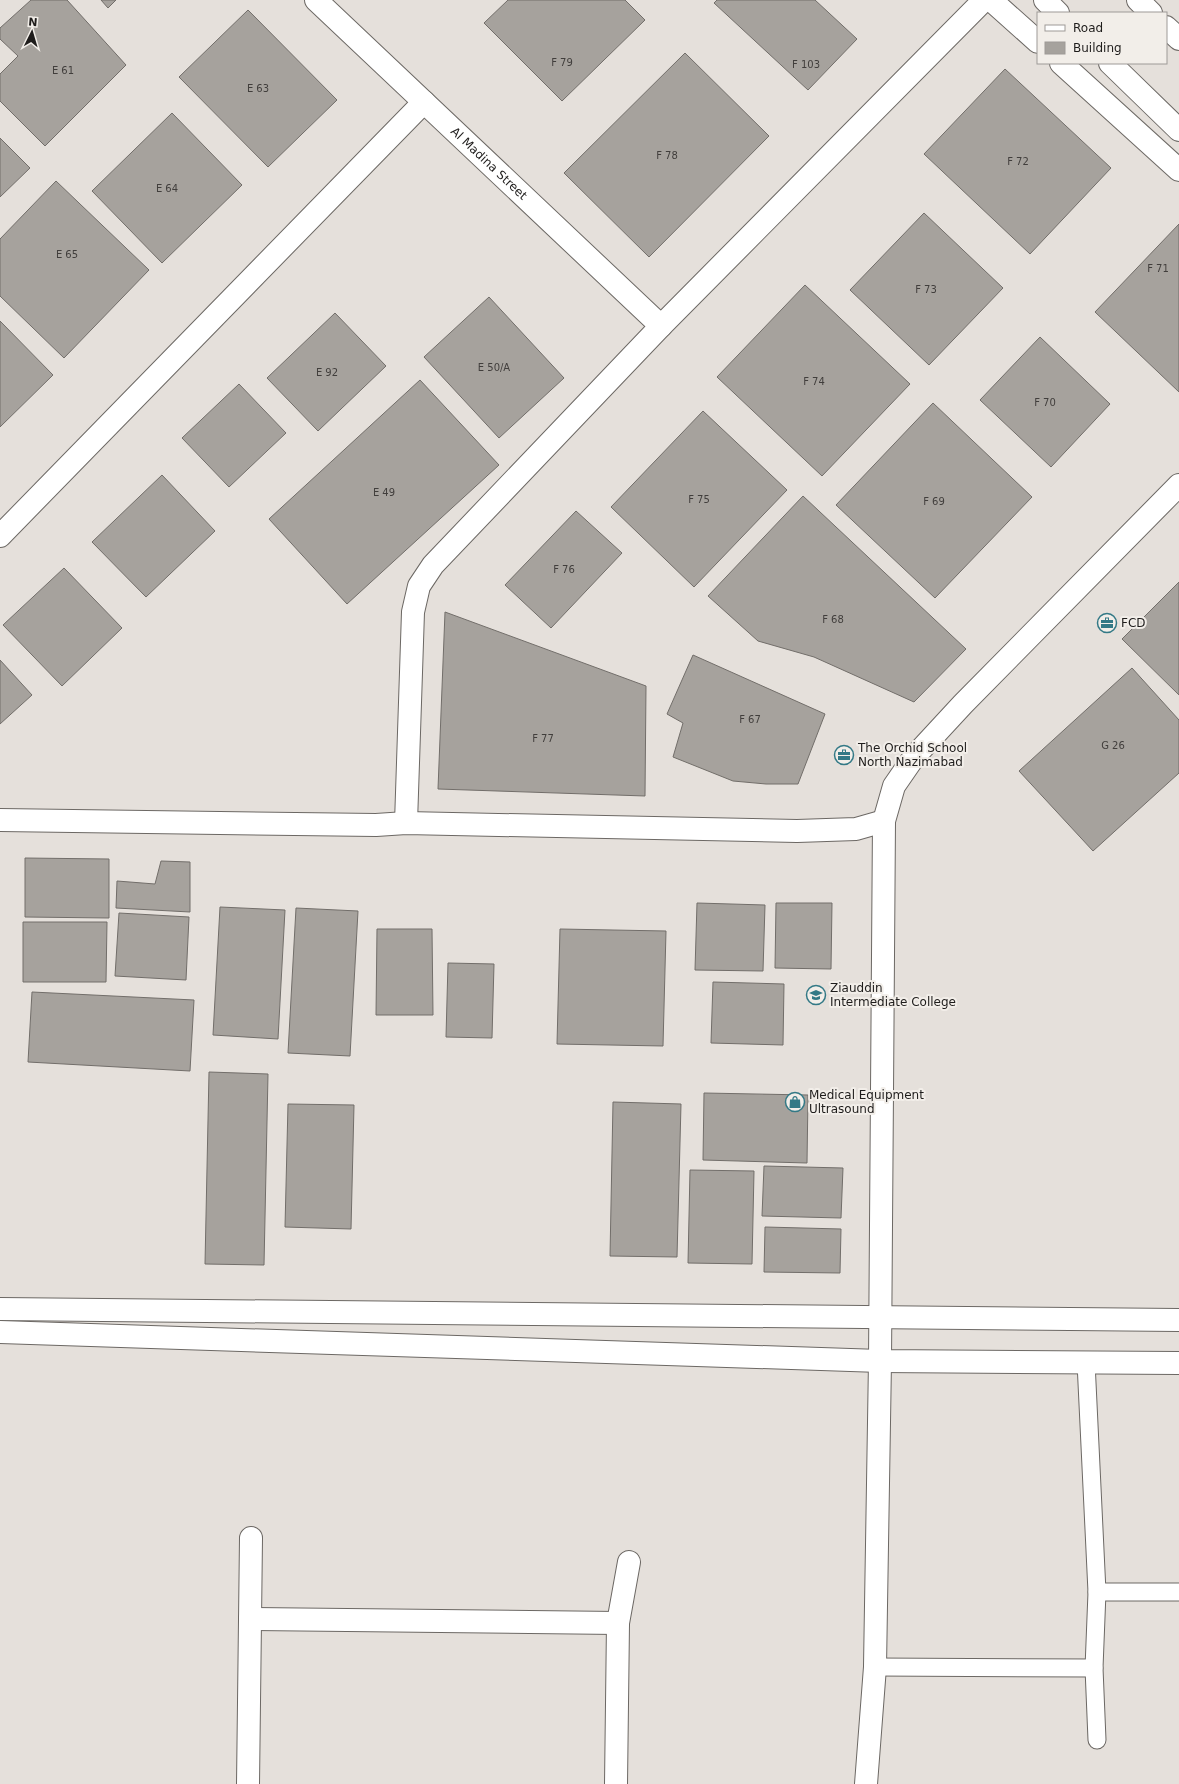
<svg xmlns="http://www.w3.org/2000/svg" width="1179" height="1784" viewBox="0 0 1179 1784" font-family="'DejaVu Sans',sans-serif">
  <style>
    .building { fill: #a6a29d; stroke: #726e6a }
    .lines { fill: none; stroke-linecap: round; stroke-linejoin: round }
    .service-casing { stroke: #6c6864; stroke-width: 19 }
    .minor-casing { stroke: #6c6864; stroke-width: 24 }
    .secondary-casing { stroke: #6c6864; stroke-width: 24 }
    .service { stroke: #fff; stroke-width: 17 }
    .minor { stroke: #fff; stroke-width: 22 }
    .secondary { stroke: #fff; stroke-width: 22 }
    .labels { text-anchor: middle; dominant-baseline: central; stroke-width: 4; stroke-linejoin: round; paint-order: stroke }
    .number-label { font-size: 10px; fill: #413e3c }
    .street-label { font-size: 12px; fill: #1f1d1c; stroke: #f2eee9 }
    .poi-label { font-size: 12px; fill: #1f1d1c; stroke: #f2eee9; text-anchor: start }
  </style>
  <rect width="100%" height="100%" fill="#e5e0db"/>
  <!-- building -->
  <g class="building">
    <path d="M 31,0 L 67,0 L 126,65 L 45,146 L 0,101 L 0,74 L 18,56 L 0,39 L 0,28 Z"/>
    <path d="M 101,0 L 116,0 L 108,8 Z"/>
    <path d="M 508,0 L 625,0 L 645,20 L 562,101 L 484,23 Z"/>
    <path d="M 717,0 L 815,0 L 857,39 L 808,90 L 714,3 Z"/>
    <path d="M 248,10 L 337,100 L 268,167 L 179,77 Z"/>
    <path d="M 685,53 L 769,136 L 649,257 L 564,173 Z"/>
    <path d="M 1005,69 L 1111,168 L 1030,254 L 924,154 Z"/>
    <path d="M 172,113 L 242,185 L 162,263 L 92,191 Z"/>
    <path d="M 0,138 L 30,168 L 0,197 Z"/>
    <path d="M 56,181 L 149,270 L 64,358 L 0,296 L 0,239 Z"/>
    <path d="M 924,213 L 1003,288 L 929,365 L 850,290 Z"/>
    <path d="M 1179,224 L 1179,392 L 1095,312 Z"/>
    <path d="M 805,285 L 910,384 L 822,476 L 717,377 Z"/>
    <path d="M 489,297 L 564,378 L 499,438 L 424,357 Z"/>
    <path d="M 335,313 L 386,366 L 318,431 L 267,378 Z"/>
    <path d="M 0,321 L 53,375 L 0,427 Z"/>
    <path d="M 1040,337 L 1110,404 L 1051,467 L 980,400 Z"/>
    <path d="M 420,380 L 499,465 L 347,604 L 269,519 Z"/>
    <path d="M 239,384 L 286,433 L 229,487 L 182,438 Z"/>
    <path d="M 933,403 L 1032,497 L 935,598 L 836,505 Z"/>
    <path d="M 703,411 L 787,490 L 694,587 L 611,507 Z"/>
    <path d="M 162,475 L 215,531 L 146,597 L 92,542 Z"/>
    <path d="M 803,496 L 966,649 L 914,702 L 814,657 L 758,641 L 708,596 Z"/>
    <path d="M 576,511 L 622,553 L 551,628 L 505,585 Z"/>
    <path d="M 64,568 L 122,628 L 62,686 L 3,625 Z"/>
    <path d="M 1179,582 L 1179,695 L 1122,639 Z"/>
    <path d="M 445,612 L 646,686 L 645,796 L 438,789 Z"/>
    <path d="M 693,655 L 825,714 L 798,784 L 766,784 L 733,781 L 673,757 L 683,723 L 667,714 Z"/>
    <path d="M 0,660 L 32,695 L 0,724 Z"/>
    <path d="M 1132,668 L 1179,720 L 1179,773 L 1093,851 L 1019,771 Z"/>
    <path d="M 25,858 L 109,859 L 109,918 L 25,917 Z"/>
    <path d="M 161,861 L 190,862 L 190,912 L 116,908 L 117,881 L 155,884 Z"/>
    <path d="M 697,903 L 765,905 L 763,971 L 695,970 Z"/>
    <path d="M 776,903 L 832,903 L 831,969 L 775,968 Z"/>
    <path d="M 220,907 L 285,910 L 278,1039 L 213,1035 Z"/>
    <path d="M 296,908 L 358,911 L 350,1056 L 288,1053 Z"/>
    <path d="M 119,913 L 189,917 L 186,980 L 115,976 Z"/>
    <path d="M 23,922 L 107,922 L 106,982 L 23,982 Z"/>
    <path d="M 377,929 L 432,929 L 433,1015 L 376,1015 Z"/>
    <path d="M 560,929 L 666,931 L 663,1046 L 557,1044 Z"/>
    <path d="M 448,963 L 494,964 L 492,1038 L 446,1037 Z"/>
    <path d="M 713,982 L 784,984 L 783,1045 L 711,1043 Z"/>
    <path d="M 32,992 L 194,1000 L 190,1071 L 28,1062 Z"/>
    <path d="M 209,1072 L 268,1074 L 264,1265 L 205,1264 Z"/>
    <path d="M 704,1093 L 808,1095 L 807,1163 L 703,1160 Z"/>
    <path d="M 613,1102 L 681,1104 L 677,1257 L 610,1256 Z"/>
    <path d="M 288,1104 L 354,1105 L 351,1229 L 285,1227 Z"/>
    <path d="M 764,1166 L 843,1168 L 841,1218 L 762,1216 Z"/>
    <path d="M 690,1170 L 754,1171 L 752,1264 L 688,1263 Z"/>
    <path d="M 765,1227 L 841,1229 L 840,1273 L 764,1272 Z"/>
  </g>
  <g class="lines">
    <defs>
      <g id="service">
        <path d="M 1086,1362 L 1097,1592 L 1094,1668 L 1097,1740"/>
        <path d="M 1097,1592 L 1179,1592"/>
        <path d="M 875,1667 L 1094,1668"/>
      </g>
      <g id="minor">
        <path id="s1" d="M 316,0 L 661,326"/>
        <path d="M 991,0 L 1038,42"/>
        <path d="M 1061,63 L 1179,170"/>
        <path d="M 0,536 L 424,102"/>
        <path d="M 0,820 L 376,825 L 406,823 L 797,831 L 856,829 L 884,821"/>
        <path d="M 406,823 L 413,612 L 419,586 L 433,565 L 661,326 L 984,0"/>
        <path d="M 0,1309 L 1179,1320"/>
        <path d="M 0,1332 L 880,1361 L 1179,1363"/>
        <path d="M 250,1619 L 618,1623"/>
        <path d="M 248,1784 L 251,1538"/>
        <path d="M 616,1784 L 618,1623 L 629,1562"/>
        <path d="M 866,1784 L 875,1667 L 880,1361 L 884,821 L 894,786 L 914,757 L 963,704 L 1179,485"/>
      </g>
      <g id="secondary">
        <path d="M 1045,0 L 1058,13"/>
        <path d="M 1138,0 L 1151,13"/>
        <path d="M 1166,27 L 1179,39"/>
        <path d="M 1110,63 L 1179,130"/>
      </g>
    </defs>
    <!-- service casing -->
    <use href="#service" class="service-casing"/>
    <!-- minor casing -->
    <use href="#minor" class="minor-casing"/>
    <!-- secondary casing -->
    <use href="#secondary" class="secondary-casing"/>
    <!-- service -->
    <use href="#service" class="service"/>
    <!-- minor -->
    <use href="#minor" class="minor"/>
    <!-- secondary -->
    <use href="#secondary" class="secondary"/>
  </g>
  <!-- icons -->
  <defs>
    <symbol id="office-ring" viewBox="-11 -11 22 22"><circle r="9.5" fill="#f2eee9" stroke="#337986" stroke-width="1.5"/><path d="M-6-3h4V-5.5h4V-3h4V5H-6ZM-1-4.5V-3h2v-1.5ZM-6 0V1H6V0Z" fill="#337986"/></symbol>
    <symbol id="university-ring" viewBox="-11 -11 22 22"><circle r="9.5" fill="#f2eee9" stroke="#337986" stroke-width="1.5"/><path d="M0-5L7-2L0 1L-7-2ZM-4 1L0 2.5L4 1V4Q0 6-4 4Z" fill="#337986"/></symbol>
    <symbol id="shop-ring" viewBox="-11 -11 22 22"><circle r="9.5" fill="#f2eee9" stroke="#337986" stroke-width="1.5"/><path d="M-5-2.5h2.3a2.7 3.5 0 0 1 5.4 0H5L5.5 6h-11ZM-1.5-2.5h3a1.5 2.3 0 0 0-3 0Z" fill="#337986"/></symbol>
  </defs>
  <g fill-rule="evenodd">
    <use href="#office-ring" x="1096" y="612" width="22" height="22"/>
    <use href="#office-ring" x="833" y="744" width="22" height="22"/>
    <use href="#university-ring" x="805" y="984" width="22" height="22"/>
    <use href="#shop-ring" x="784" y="1091" width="22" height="22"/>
  </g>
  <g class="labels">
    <!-- number labels -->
    <g class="number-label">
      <text x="562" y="62">F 79</text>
      <text x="806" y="64">F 103</text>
      <text x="63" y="70">E 61</text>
      <text x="258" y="88">E 63</text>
      <text x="667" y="155">F 78</text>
      <text x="1018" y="161">F 72</text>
      <text x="167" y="188">E 64</text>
      <text x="67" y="254">E 65</text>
      <text x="1158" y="268">F 71</text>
      <text x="926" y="289">F 73</text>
      <text x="494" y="367">E 50/A</text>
      <text x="327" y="372">E 92</text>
      <text x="814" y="381">F 74</text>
      <text x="1045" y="402">F 70</text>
      <text x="384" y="492">E 49</text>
      <text x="699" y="499">F 75</text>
      <text x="934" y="501">F 69</text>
      <text x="564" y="569">F 76</text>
      <text x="833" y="619">F 68</text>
      <text x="750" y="719">F 67</text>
      <text x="543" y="738">F 77</text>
      <text x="1113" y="745">G 26</text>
    </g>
    <!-- street labels -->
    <g class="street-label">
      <text stroke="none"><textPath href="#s1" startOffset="238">Al Madina Street</textPath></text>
    </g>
    <!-- poi labels -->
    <g class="poi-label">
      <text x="1121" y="623">FCD</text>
      <text x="858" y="748">The Orchid School<tspan x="858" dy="14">North Nazimabad</tspan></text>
      <text x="830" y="988">Ziauddin<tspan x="830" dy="14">Intermediate College</tspan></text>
      <text x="809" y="1095">Medical Equipment<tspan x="809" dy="14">Ultrasound</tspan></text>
    </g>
  </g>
  <!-- legend -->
  <rect x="1037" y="12" width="130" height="52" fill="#f2eee9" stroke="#9e9a97"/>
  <rect x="1045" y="25" width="20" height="6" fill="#ffffff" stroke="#9e9a97"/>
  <text x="1073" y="32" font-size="12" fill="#1f1d1c">Road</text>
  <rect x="1045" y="42" width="20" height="12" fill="#a6a29d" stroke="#9e9a97"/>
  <text x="1073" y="52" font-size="12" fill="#1f1d1c">Building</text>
  <!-- north arrow -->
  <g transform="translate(32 32) rotate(5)" stroke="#f2eee9" stroke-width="3" paint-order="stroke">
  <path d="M0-3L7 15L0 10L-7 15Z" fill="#1f1d1c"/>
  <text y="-6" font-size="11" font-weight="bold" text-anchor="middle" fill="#1f1d1c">N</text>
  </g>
</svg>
